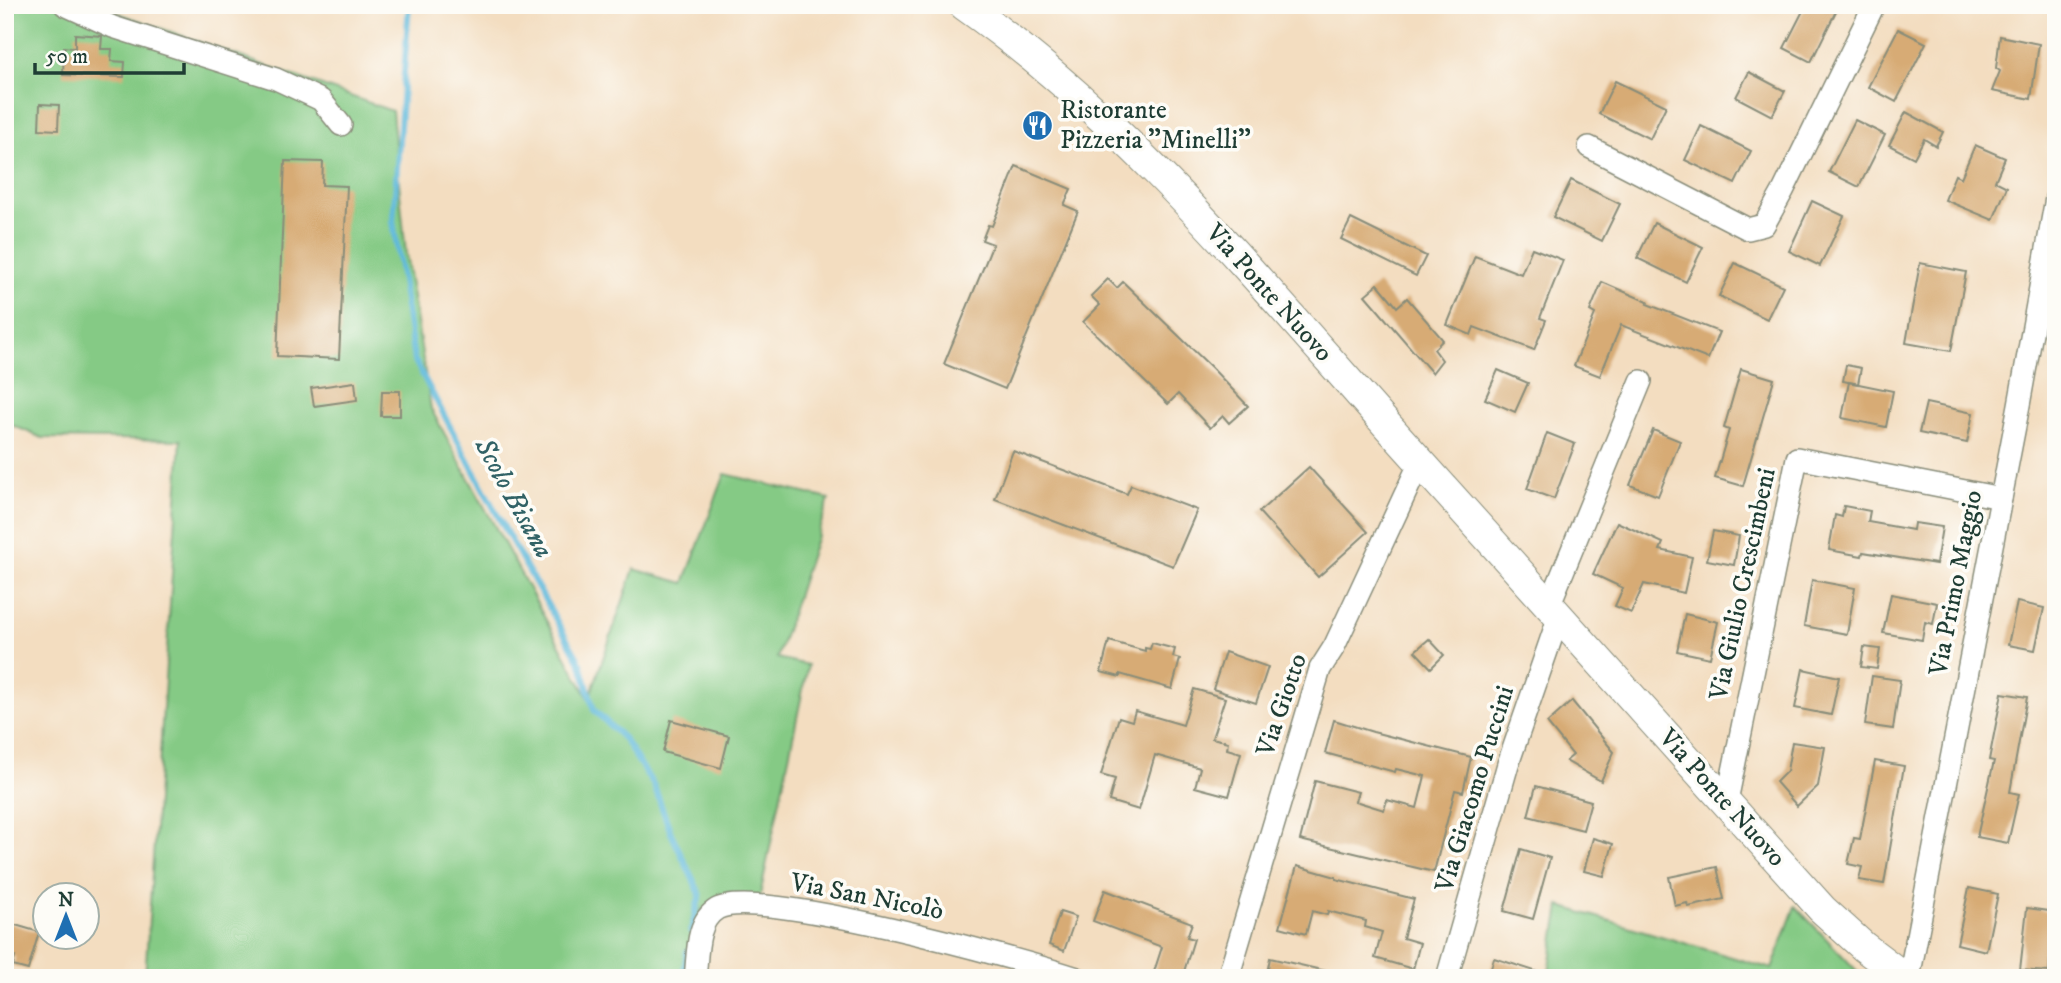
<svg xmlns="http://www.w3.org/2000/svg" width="2061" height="983" viewBox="0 0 2061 983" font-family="'IM FELL DW Pica',serif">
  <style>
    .green { fill: #85ca85; stroke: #52845c; stroke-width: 2 }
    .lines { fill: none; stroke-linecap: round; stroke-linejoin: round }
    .stream { stroke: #5cb8da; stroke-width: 6 }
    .building { fill: #d7ab75 }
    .street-casing { stroke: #898d7a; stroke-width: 24 }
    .secondary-casing { stroke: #898d7a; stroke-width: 32 }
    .street { stroke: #fff; stroke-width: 21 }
    .secondary { stroke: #fff; stroke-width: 30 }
    .labels { text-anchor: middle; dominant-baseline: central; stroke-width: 7; stroke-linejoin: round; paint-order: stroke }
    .poi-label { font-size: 26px; fill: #1f3d34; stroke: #fdfcf7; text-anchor: start }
    .street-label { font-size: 26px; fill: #1f3d34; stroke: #fdfcf7 }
    .water-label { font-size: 28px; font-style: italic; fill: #316266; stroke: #fdfcf7 }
  </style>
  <rect width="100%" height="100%" fill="#fdfcf7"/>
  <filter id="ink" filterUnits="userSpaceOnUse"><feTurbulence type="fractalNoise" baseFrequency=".0143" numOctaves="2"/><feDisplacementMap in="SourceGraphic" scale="14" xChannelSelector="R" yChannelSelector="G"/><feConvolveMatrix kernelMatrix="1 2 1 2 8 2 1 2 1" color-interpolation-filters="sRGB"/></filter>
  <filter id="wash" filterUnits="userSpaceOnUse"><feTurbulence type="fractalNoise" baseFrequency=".00686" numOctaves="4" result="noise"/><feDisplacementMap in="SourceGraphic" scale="28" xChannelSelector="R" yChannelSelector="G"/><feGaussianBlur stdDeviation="1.57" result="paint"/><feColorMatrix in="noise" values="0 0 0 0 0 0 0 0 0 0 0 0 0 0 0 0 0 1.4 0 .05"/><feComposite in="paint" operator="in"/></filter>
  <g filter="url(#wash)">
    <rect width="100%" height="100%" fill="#f3ddc0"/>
    <!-- green -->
    <g class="green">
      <path d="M 7,5 L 96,5 L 392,111 L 406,254 L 431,409 L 589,699 L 634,569 L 684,583 L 725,474 L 829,499 L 777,658 L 808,665 L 756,915 L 702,909 L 690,978 L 145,978 L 181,440 L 42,438 L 5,422 Z"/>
      <path d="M 1560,906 L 1772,969 L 1795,906 L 1858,972 L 1868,978 L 1548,978 Z"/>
    </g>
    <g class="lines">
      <!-- stream -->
      <g class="stream">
        <path d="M 409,5 L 393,221 L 414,359 L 507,533 L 581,664 L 594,710 L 624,739 L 654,786 L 671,833 L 700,894 L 691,931"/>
        <path d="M 683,978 L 687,952"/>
      </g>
    </g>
    <g id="blocks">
      <!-- building -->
      <g class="building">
        <path d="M 1806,5 L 1839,5 L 1811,62 L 1784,48 Z"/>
        <path d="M 1898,29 L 1926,43 L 1896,102 L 1868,87 Z"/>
        <path d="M 75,34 L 102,36 L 101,49 L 112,49 L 111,61 L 125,62 L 124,77 L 63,75 L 64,47 L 75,48 Z"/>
        <path d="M 2000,36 L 2039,44 L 2031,99 L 1992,91 L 2000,71 L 1996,68 Z"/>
        <path d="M 1749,72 L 1785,91 L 1772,116 L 1736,97 Z"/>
        <path d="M 1615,81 L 1666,106 L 1650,139 L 1599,114 Z"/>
        <path d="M 40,104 L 59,105 L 58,130 L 39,129 Z"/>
        <path d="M 1906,112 L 1943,132 L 1936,146 L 1924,139 L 1914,158 L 1889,145 Z"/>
        <path d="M 1855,120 L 1885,135 L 1859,187 L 1829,172 Z"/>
        <path d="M 1701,126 L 1751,151 L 1735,184 L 1685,160 Z"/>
        <path d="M 1975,145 L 2005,158 L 1995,181 L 2007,187 L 1993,220 L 1945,200 L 1955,175 L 1961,178 Z"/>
        <path d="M 285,161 L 323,162 L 322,185 L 347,186 L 339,359 L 277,356 Z"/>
        <path d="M 1016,166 L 1071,189 L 1064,205 L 1078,211 L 1005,389 L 944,364 L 993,244 L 982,240 L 988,225 L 992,226 Z"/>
        <path d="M 1571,180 L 1620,204 L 1602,241 L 1553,217 Z"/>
        <path d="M 1812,201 L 1844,216 L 1820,266 L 1789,251 Z"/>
        <path d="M 1351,219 L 1426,256 L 1416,276 L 1341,239 Z"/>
        <path d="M 1654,223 L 1703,247 L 1686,282 L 1637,258 Z"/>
        <path d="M 1532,248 L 1563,260 L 1540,318 L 1546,320 L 1534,350 L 1474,327 L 1471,335 L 1447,325 L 1475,256 L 1521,274 Z"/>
        <path d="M 1735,263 L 1783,286 L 1767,319 L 1719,296 Z"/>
        <path d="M 1920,263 L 1966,272 L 1951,351 L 1906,343 Z"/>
        <path d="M 1108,279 L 1117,288 L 1123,282 L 1212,368 L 1248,406 L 1229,423 L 1223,416 L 1210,428 L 1178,394 L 1168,404 L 1083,322 L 1100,305 L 1091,296 Z"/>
        <path d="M 1602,282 L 1648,302 L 1647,304 L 1719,332 L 1708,359 L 1621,325 L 1600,376 L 1574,366 L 1595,314 L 1590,311 Z"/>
        <path d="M 1378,284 L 1397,307 L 1407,298 L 1443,340 L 1434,349 L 1442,360 L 1432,373 L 1365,295 Z"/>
        <path d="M 1846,365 L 1861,368 L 1858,384 L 1843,381 Z"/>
        <path d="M 1741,369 L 1774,379 L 1743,486 L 1715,478 L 1729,430 L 1724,428 Z"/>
        <path d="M 1498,370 L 1528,383 L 1515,412 L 1485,399 Z"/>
        <path d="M 355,382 L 357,400 L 314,406 L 311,388 Z"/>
        <path d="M 1849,382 L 1893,391 L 1886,427 L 1842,418 Z"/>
        <path d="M 382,391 L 400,391 L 400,416 L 381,416 Z"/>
        <path d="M 1926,403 L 1973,413 L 1967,443 L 1919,433 Z"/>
        <path d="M 1653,430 L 1680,441 L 1658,496 L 1630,485 Z"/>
        <path d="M 1547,433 L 1575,444 L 1554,499 L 1527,489 Z"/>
        <path d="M 1013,451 L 1127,494 L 1131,485 L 1197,510 L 1173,566 L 995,499 Z"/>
        <path d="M 1309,467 L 1368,532 L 1318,577 L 1259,512 Z"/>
        <path d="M 1844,506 L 1870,511 L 1868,522 L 1913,530 L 1914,523 L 1942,527 L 1936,564 L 1863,552 L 1862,556 L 1829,550 L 1835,515 L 1842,517 Z"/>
        <path d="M 1617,522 L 1663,543 L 1660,550 L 1692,557 L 1684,593 L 1644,584 L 1631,613 L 1615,606 L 1623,588 L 1593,574 Z"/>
        <path d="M 1713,531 L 1739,536 L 1734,565 L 1707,560 Z"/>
        <path d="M 1812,580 L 1855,588 L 1847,634 L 1804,626 Z"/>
        <path d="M 1891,594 L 1937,603 L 1933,624 L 1925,622 L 1922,640 L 1883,633 Z"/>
        <path d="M 2017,602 L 2044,608 L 2035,650 L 2008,645 Z"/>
        <path d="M 1685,614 L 1718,622 L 1710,658 L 1677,651 Z"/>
        <path d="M 1429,639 L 1444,655 L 1431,668 L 1415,651 Z"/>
        <path d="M 1109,641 L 1145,651 L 1145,648 L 1150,649 L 1152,643 L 1175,649 L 1173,657 L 1180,659 L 1172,689 L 1120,674 L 1120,677 L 1101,672 Z"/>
        <path d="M 1864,647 L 1880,649 L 1877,669 L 1861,667 Z"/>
        <path d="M 1225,652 L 1268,667 L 1256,703 L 1213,689 Z"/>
        <path d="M 1803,669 L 1839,677 L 1831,715 L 1795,708 Z"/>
        <path d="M 1872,676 L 1900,680 L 1893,729 L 1865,725 Z"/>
        <path d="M 1194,689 L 1225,698 L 1212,738 L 1228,742 L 1227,749 L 1241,753 L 1229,796 L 1195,787 L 1200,768 L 1155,755 L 1139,810 L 1109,801 L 1115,779 L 1101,775 L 1119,717 L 1132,721 L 1135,711 L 1183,725 Z"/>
        <path d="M 2002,693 L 2027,697 L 2010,792 L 2019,794 L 2008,843 L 1977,837 L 1994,761 L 1989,760 Z"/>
        <path d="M 1572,701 L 1614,752 L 1601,781 L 1566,761 L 1573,755 L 1547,723 Z"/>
        <path d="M 671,720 L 729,736 L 721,768 L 663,752 Z"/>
        <path d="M 1334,720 L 1373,732 L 1471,757 L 1463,792 L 1455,790 L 1434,872 L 1300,840 L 1315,781 L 1358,792 L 1355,801 L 1384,810 L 1387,800 L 1417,808 L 1425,776 L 1396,769 L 1395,772 L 1325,753 Z"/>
        <path d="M 1792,742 L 1825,747 L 1818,786 L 1797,806 L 1776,782 L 1787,771 Z"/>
        <path d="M 1875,761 L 1904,766 L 1884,884 L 1859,880 L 1862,867 L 1848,864 L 1854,838 L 1860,839 Z"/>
        <path d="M 1536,786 L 1591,801 L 1583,830 L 1528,816 Z"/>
        <path d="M 1593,838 L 1613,844 L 1604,876 L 1584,871 Z"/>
        <path d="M 1521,849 L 1550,858 L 1533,919 L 1504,911 Z"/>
        <path d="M 1297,866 L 1336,877 L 1336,879 L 1414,899 L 1403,938 L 1420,943 L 1413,969 L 1375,958 L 1382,932 L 1365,927 L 1366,921 L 1328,911 L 1327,915 L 1312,911 L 1306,934 L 1280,927 Z"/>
        <path d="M 1717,867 L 1724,899 L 1688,907 L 1687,903 L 1675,906 L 1669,877 Z"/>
        <path d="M 1969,888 L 1998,894 L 1986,951 L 1957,944 Z"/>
        <path d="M 1105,890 L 1192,923 L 1187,937 L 1194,939 L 1182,978 L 1152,978 L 1162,947 L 1093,921 Z"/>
        <path d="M 2027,908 L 2056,912 L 2056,932 L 2052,931 L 2049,972 L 2020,970 Z"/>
        <path d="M 1060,912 L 1076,917 L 1064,951 L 1049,945 Z"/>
        <path d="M 5,922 L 39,932 L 28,970 L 13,966 L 15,957 L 5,954 Z"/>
        <path d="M 1270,958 L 1326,971 L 1325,978 L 1266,978 Z"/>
        <path d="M 1494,958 L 1544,974 L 1544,978 L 1488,978 Z"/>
      </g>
    </g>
  </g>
  <g filter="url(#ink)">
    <use href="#blocks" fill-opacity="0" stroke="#898d7a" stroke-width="2"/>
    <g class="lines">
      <defs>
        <g id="street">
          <path d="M 65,5 L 113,27 L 276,79 L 321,100 L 341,125"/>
          <path d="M 1589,147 L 1748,229 L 1764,225 L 1783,191 L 1874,5"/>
          <path d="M 1549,606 L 1641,381"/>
          <path d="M 1727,801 L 1797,458 L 2001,498"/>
          <path d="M 695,978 C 698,956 695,922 717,909 C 756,886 1023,960 1077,978"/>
          <path d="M 1228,978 L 1320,669 L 1334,647 L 1420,462"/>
          <path d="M 1447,978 L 1508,764 L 1559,616"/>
          <path d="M 1909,978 L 2019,405 L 2056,198"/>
        </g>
        <path id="secondary" d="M 964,5 C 1127,120 1255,277 1386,424 C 1531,586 1677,746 1822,909 L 1864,947 L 1905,978"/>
      </defs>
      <!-- street casing -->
      <use href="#street" class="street-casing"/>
      <!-- secondary casing -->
      <use href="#secondary" class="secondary-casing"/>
      <!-- street -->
      <use href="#street" class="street"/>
      <!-- secondary -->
      <use href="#secondary" class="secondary"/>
    </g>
  </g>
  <!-- icons -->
  <defs>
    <symbol id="restaurant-disc" viewBox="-11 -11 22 22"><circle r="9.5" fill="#1f6fb2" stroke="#fdfcf7"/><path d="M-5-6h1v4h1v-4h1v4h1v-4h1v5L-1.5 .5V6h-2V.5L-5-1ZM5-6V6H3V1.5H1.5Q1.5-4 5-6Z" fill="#fff"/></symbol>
  </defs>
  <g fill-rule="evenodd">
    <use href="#restaurant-disc" x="1020" y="108" width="35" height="35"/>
  </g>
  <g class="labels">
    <!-- poi labels -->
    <g class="poi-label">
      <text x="1060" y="110">Ristorante<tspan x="1060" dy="30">Pizzeria "Minelli"</tspan></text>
    </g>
    <!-- street labels -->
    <g class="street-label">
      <text transform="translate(1269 293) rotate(48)">Via Ponte Nuovo</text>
      <text transform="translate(1956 583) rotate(-79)">Via Primo Maggio</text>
      <text transform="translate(1743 584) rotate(-78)">Via Giulio Crescimbeni</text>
      <text transform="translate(1282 705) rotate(-71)">Via Giotto</text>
      <text transform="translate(1475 789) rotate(-73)">Via Giacomo Puccini</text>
      <text transform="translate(1722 798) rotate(48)">Via Ponte Nuovo</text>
      <text transform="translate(867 897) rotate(11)">Via San Nicolò</text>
    </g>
    <!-- water labels -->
    <g class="water-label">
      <text transform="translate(514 498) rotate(61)">Scolo Bisana</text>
    </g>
  </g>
  <!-- margin -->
  <rect width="2061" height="983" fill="none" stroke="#fdfcf7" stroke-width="28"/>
  <!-- north arrow -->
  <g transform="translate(66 916)"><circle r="33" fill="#fdfcf7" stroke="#a4b0a9" stroke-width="2"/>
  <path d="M0-5L12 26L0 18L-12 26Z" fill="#1f6fb2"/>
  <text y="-10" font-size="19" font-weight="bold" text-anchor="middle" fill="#1f3d34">N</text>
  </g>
  <!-- scale -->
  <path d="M35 63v10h149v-10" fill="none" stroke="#1f3d34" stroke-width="3.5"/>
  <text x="46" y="63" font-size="21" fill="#1f3d34" stroke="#fdfcf7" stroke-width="5" paint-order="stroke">50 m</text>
</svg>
